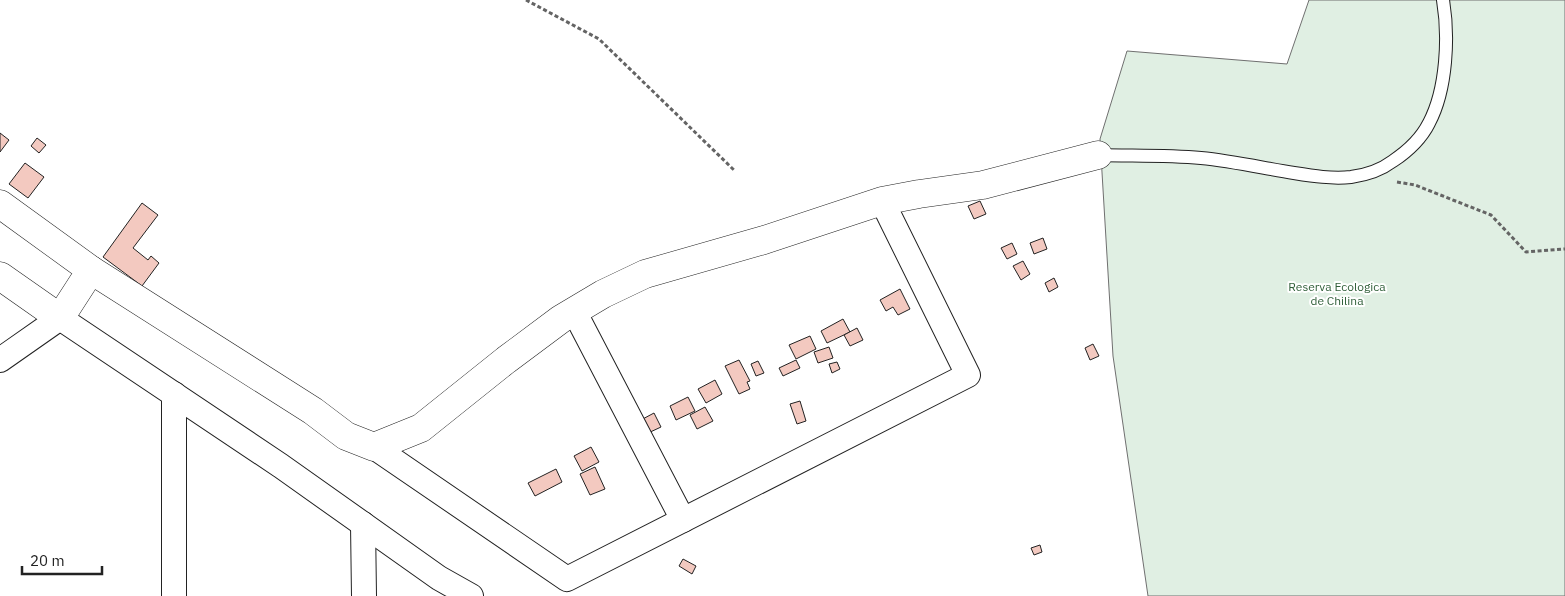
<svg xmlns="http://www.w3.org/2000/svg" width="1565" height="596" viewBox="0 0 1565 596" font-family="'IBM Plex Sans',sans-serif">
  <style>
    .green { fill: #e0efe3; stroke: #6f6f6f }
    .building { fill: #f3c9c0; stroke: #222 }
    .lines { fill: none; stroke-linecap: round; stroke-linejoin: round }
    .service-casing { stroke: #222; stroke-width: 14 }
    .minor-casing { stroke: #222; stroke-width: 26 }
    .tertiary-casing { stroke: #222; stroke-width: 29 }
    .path { stroke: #646464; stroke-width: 3; stroke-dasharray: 4 2.5; stroke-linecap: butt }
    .service { stroke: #fff; stroke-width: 12 }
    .minor { stroke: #fff; stroke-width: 24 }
    .tertiary { stroke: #fff; stroke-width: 28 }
    .labels { text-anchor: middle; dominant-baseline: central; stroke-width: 4; stroke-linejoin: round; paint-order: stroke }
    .park-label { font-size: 12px; fill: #2f5e38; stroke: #fff }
  </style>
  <rect width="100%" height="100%" fill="#fff"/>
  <!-- green -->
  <path class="green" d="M 1309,0 L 1565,0 L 1565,596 L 1148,596 L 1113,356 L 1100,139 L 1127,51 L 1287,64 Z"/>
  <!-- building -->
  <g class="building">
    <path d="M 0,133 L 9,140 L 0,152 Z"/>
    <path d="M 37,138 L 46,145 L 39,153 L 31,146 Z"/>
    <path d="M 25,163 L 44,177 L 28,198 L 9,184 Z"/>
    <path d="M 980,201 L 986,214 L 974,219 L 968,206 Z"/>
    <path d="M 142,203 L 158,215 L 133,248 L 148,260 L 151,256 L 159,263 L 142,286 L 103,257 Z"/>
    <path d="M 1043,238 L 1047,249 L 1034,254 L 1030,243 Z"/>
    <path d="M 1012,243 L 1017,254 L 1007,259 L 1001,248 Z"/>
    <path d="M 1023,261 L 1030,274 L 1021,280 L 1013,266 Z"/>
    <path d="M 1054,278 L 1058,287 L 1049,292 L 1045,283 Z"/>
    <path d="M 900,289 L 910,309 L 898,315 L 893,307 L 886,311 L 880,300 Z"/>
    <path d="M 843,319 L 850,332 L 827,343 L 821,331 Z"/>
    <path d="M 857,328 L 863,340 L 850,346 L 844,335 Z"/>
    <path d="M 810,336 L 816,349 L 796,359 L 789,345 Z"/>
    <path d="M 1093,344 L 1099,356 L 1090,360 L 1085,348 Z"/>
    <path d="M 829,347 L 833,358 L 818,363 L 814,352 Z"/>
    <path d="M 739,360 L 750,381 L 747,382 L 750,389 L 739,394 L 725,366 Z"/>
    <path d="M 796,360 L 800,368 L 783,376 L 779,368 Z"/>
    <path d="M 758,361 L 764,373 L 756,376 L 751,364 Z"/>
    <path d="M 837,362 L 840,369 L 832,373 L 829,364 Z"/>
    <path d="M 715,380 L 722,394 L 706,403 L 698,389 Z"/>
    <path d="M 688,397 L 695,411 L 676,420 L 670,406 Z"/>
    <path d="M 800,401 L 806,421 L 797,424 L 790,404 Z"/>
    <path d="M 705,407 L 713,421 L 697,429 L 690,415 Z"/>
    <path d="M 654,413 L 661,427 L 646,434 L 639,421 Z"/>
    <path d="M 591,447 L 599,462 L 582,471 L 574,456 Z"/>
    <path d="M 595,467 L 605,489 L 590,495 L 580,474 Z"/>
    <path d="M 556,469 L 562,482 L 535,496 L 528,483 Z"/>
    <path d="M 1040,545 L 1042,552 L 1034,555 L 1031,548 Z"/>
    <path d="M 683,559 L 696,566 L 692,574 L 679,566 Z"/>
  </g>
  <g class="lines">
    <defs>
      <path id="service" d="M 1098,155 C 1132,156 1167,155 1201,158 C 1232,161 1263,168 1294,173 C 1313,176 1332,179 1351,177 C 1366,175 1381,170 1393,161 C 1408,151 1421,139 1429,123 C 1447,89 1449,36 1443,0"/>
      <g id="minor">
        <path d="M 574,311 L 683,520"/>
        <path d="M 0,360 L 60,318 L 281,466 L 439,578 L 471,596"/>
        <path d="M 374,447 L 567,579 L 968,375 L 882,201"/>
        <path d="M 363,524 L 364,596"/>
        <path d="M 174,596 L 174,394"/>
      </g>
      <g id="tertiary">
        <path d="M 0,204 L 91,270 L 60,318 L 0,276"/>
        <path d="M 91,270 L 313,411 L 346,436 L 374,447 L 421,428 L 506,360 L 561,319 L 603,294 L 645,274 L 764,240 L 882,201 L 919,194 L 983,185 L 1098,155"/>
      </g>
    </defs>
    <!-- service casing -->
    <use href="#service" class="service-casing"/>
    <!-- minor casing -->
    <use href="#minor" class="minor-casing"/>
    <!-- tertiary casing -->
    <use href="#tertiary" class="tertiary-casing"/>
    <!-- path -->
    <g class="path">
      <path d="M 526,0 L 599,39 L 735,171"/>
      <path d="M 1397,182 L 1415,185 L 1491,215 L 1526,252 L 1565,249"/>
    </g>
    <!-- service -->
    <use href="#service" class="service"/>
    <!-- minor -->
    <use href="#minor" class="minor"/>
    <!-- tertiary -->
    <use href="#tertiary" class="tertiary"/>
  </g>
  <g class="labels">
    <!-- park labels -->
    <g class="park-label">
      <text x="1337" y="286">Reserva Ecologica<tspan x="1337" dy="14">de Chilina</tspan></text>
    </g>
  </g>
  <!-- scale -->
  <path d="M22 566v8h80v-8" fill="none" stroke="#222222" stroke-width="2.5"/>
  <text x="30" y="566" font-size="15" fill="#222222" stroke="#ffffff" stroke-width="4" paint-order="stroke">20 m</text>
</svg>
